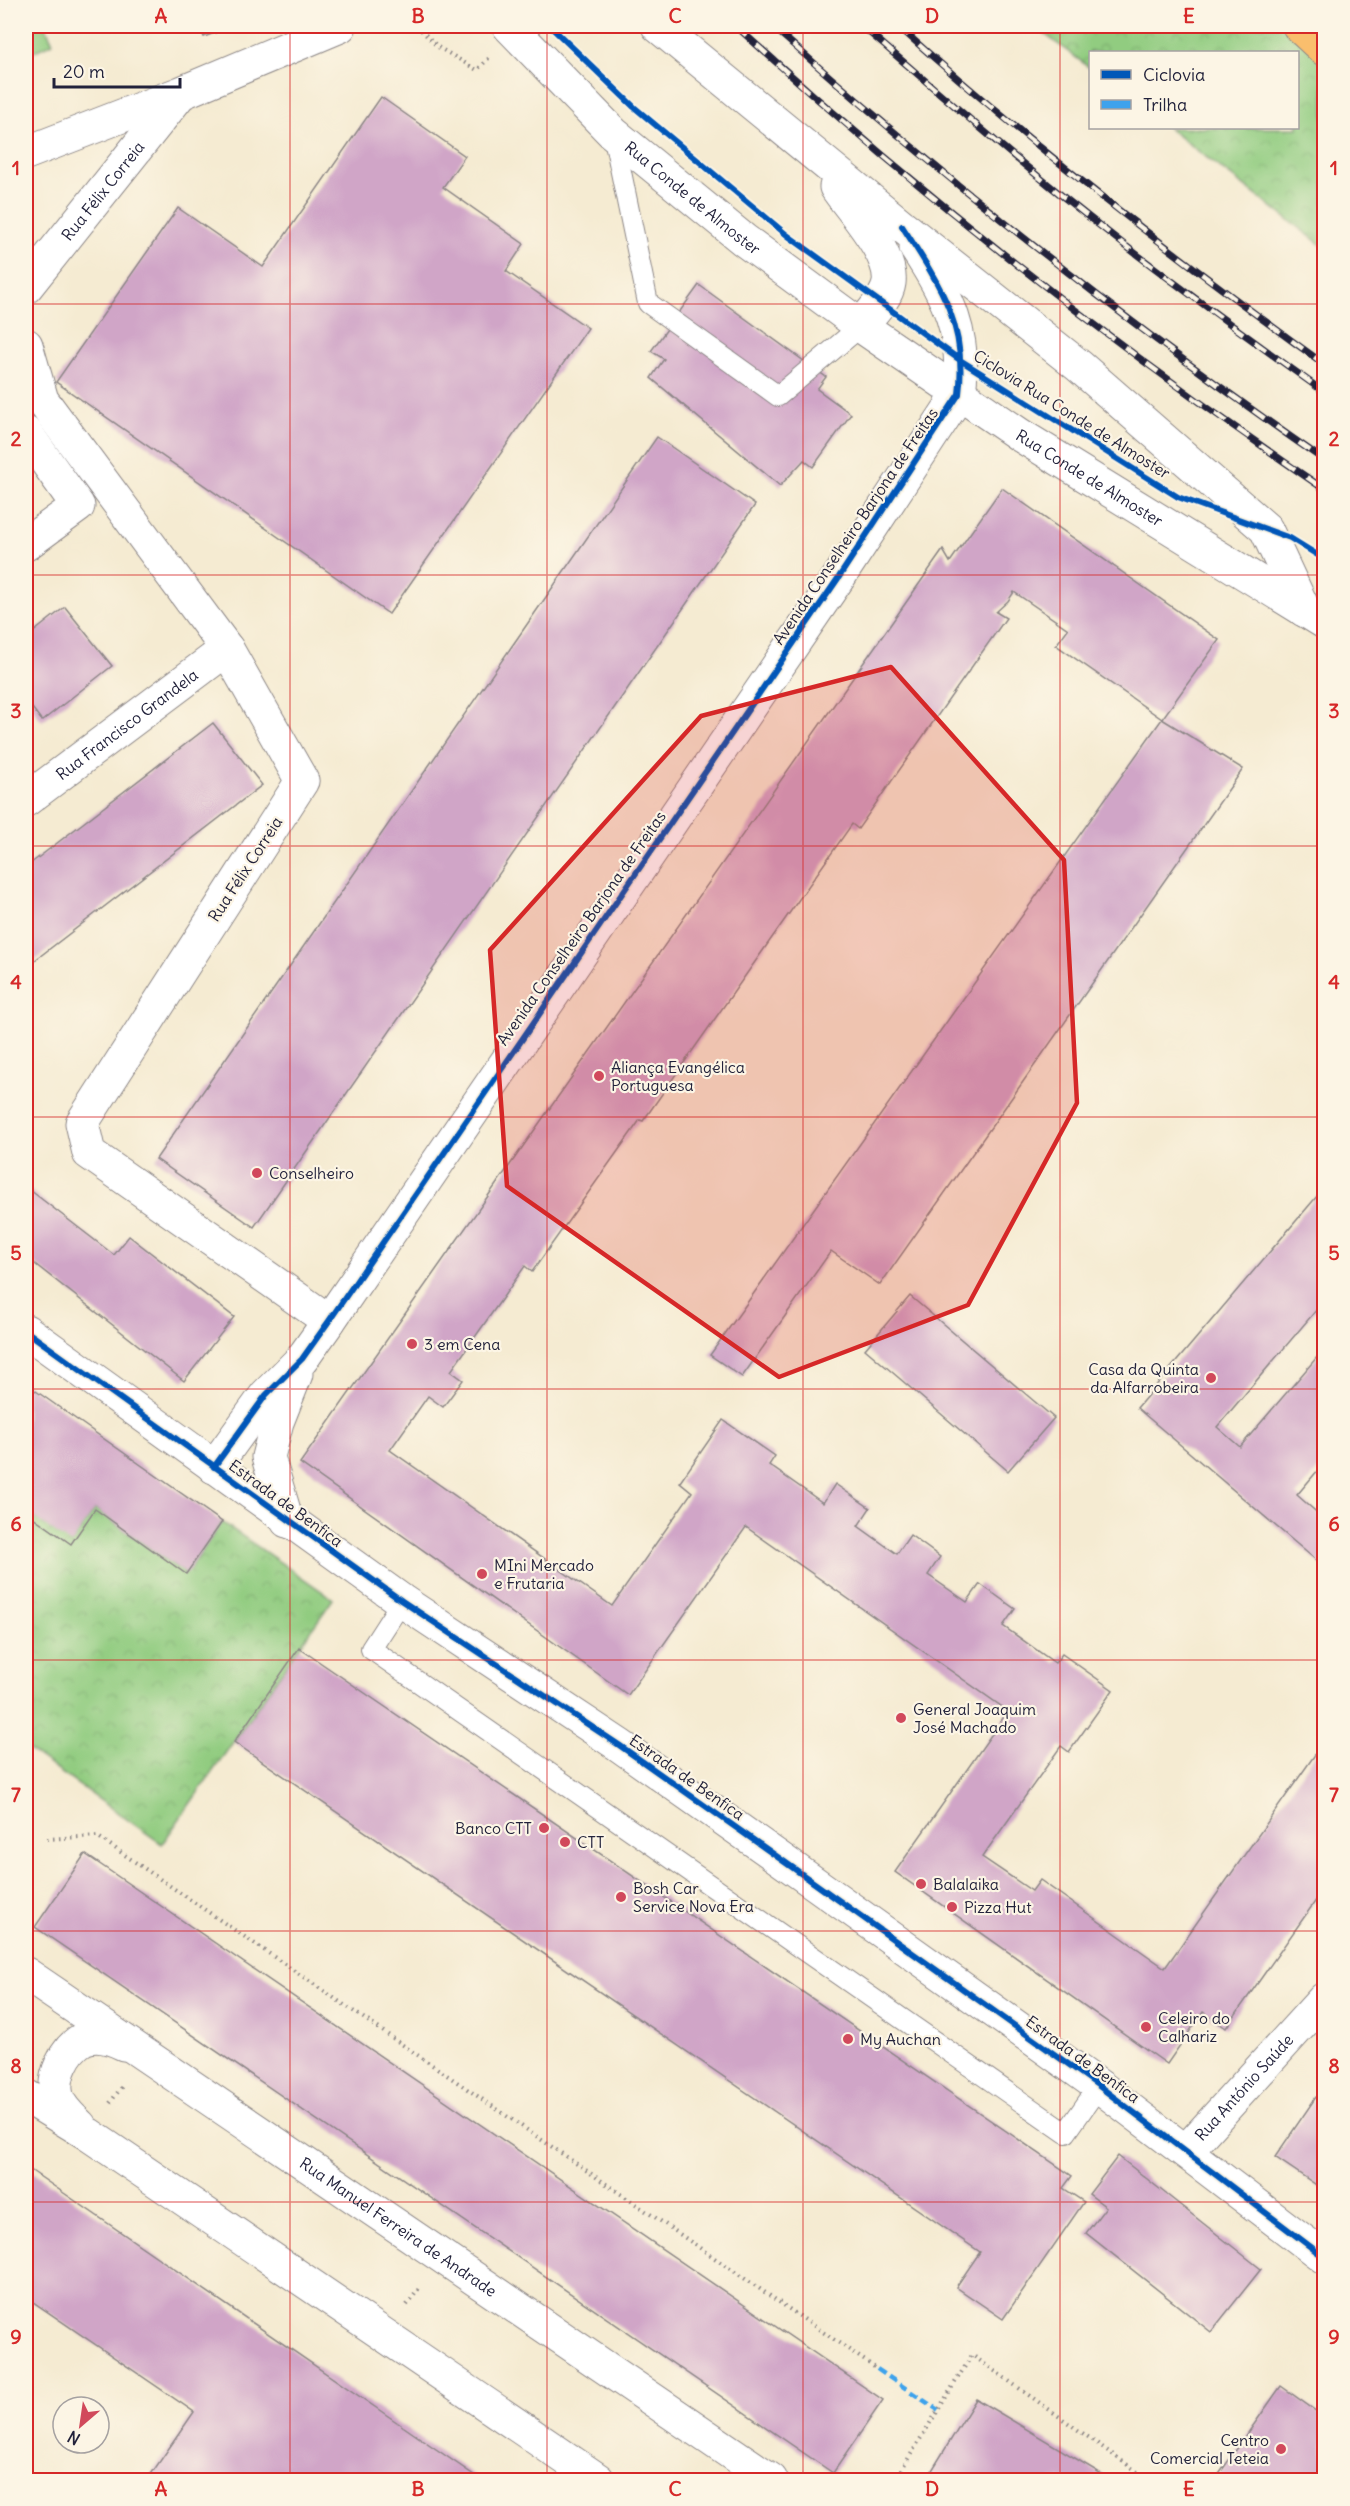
<svg xmlns="http://www.w3.org/2000/svg" width="1350" height="2506" viewBox="0 0 1350 2506" font-family="Delius,sans-serif">
  <style>
    .grass { fill: #91cc80; stroke: #5a775e; stroke-width: 1.5 }
    .park { fill: url(#park-crowns); stroke: #5a775e; stroke-width: 1.5 }
    .building { fill: #d0a5c7 }
    .lines { fill: none; stroke-linecap: round; stroke-linejoin: round }
    .service-casing { stroke: #8c8686; stroke-width: 22 }
    .minor-casing { stroke: #8c8686; stroke-width: 35 }
    .tertiary-casing { stroke: #8c8686; stroke-width: 35 }
    .trunk-casing { stroke: #8c8686; stroke-width: 35 }
    .path { stroke: #8c8686; stroke-width: 4; stroke-dasharray: 1.5 4.5; stroke-linecap: butt }
    .service { stroke: #fff; stroke-width: 20 }
    .minor { stroke: #fff; stroke-width: 33 }
    .tertiary { stroke: #fff; stroke-width: 33 }
    .trunk { stroke: #fabe6d; stroke-width: 33 }
    .rail-casing { stroke: #22223b; stroke-width: 7 }
    .rail { stroke: #fcf5e5; stroke-width: 4.5; stroke-dasharray: 14; stroke-linecap: butt }
    .quiet { stroke: #3ea2ec; stroke-width: 4.5; stroke-dasharray: 9 4.5; stroke-linecap: butt }
    .cycleway-casing { stroke: #fcf5e5; stroke-width: 10 }
    .cycleway { stroke: #0057b8; stroke-width: 6 }
    .marked { fill: #d62828; fill-opacity: 0.2; stroke: #d62828; stroke-width: 4.5; stroke-linejoin: round }
    .grid { fill: none; stroke: #d62828; stroke-width: 1.5; stroke-opacity: 0.55 }
    .poi-dot { fill: #d1495b; stroke: #fcf5e5; stroke-width: 2 }
    .labels { text-anchor: middle; dominant-baseline: central; stroke-width: 4.5; stroke-linejoin: round; paint-order: stroke }
    .street-label { font-size: 16px; fill: #22223b; stroke: #fcf5e5 }
    .poi-label { font-size: 16px; fill: #22223b; stroke: #fcf5e5; text-anchor: start }
    .neatline { fill: none; stroke: #d62828; stroke-width: 2 }
    .grid-label { font-size: 20px; text-anchor: middle; font-weight: bold; fill: #d62828 }
  </style>
  <defs>
    <pattern id="park-crowns" width="20" height="18" patternUnits="userSpaceOnUse" patternTransform="scale(1.5)"><rect width="20" height="18" fill="#91cc80"/><path d="M2 6a3 3 0 1 1 6 0M12 15a3 3 0 1 1 6 0" fill="none" stroke="#7daf70"/></pattern>
  </defs>
  <rect width="100%" height="100%" fill="#fcf5e5"/>
  <filter id="ink" filterUnits="userSpaceOnUse"><feTurbulence type="fractalNoise" baseFrequency=".0167" numOctaves="2"/><feDisplacementMap in="SourceGraphic" scale="12" xChannelSelector="R" yChannelSelector="G"/><feConvolveMatrix kernelMatrix="1 2 1 2 8 2 1 2 1" color-interpolation-filters="sRGB"/></filter>
  <filter id="wash" filterUnits="userSpaceOnUse"><feTurbulence type="fractalNoise" baseFrequency=".008" numOctaves="4" result="noise"/><feDisplacementMap in="SourceGraphic" scale="24" xChannelSelector="R" yChannelSelector="G"/><feGaussianBlur stdDeviation="1.35" result="paint"/><feColorMatrix in="noise" values="0 0 0 0 0 0 0 0 0 0 0 0 0 0 0 0 0 1.4 0 .05"/><feComposite in="paint" operator="in"/></filter>
  <g filter="url(#wash)">
    <rect width="100%" height="100%" fill="#f5ebd2"/>
    <!-- grass -->
    <path class="grass" d="M 26,26 L 45,26 L 53,43 L 26,55 Z"/>
    <!-- park -->
    <g class="park">
      <path d="M 1034,26 L 1324,26 L 1324,247 L 1168,128 L 1298,128 L 1298,52 L 1090,52 L 1090,68 Z"/>
      <path d="M 95,1509 L 186,1574 L 222,1522 L 333,1599 L 162,1844 L 26,1748 L 26,1512 L 71,1543 Z"/>
    </g>
    <g id="blocks">
      <!-- building -->
      <g class="building">
        <path d="M 199,26 L 233,26 L 204,37 Z"/>
        <path d="M 381,97 L 465,156 L 443,187 L 524,244 L 506,271 L 588,328 L 389,614 L 56,382 L 178,208 L 263,267 Z"/>
        <path d="M 699,285 L 826,377 L 817,389 L 851,414 L 813,467 L 804,460 L 780,486 L 651,378 L 664,359 L 651,351 Z"/>
        <path d="M 657,437 L 755,505 L 254,1227 L 156,1159 Z"/>
        <path d="M 1002,488 L 1219,640 L 1162,719 L 1056,645 L 1068,629 L 1014,592 L 1008,601 L 996,612 L 1006,618 L 858,829 L 852,824 L 643,1121 L 640,1120 L 532,1272 L 525,1266 L 451,1371 L 463,1380 L 443,1407 L 428,1396 L 390,1450 L 612,1606 L 692,1492 L 680,1482 L 723,1420 L 775,1456 L 769,1465 L 823,1503 L 835,1484 L 870,1508 L 858,1526 L 897,1554 L 910,1535 L 940,1557 L 928,1575 L 967,1602 L 980,1584 L 1015,1609 L 1003,1626 L 1055,1663 L 1062,1654 L 1113,1690 L 1069,1752 L 1061,1746 L 982,1857 L 1032,1891 L 1040,1880 L 1165,1968 L 1321,1746 L 1324,1748 L 1324,1889 L 1226,2028 L 1203,2012 L 1167,2064 L 895,1872 L 1008,1711 L 746,1527 L 628,1695 L 300,1463 L 943,550 L 950,562 Z"/>
        <path d="M 65,607 L 112,666 L 42,721 L 26,700 L 26,638 Z"/>
        <path d="M 1162,719 L 1243,769 L 880,1285 L 831,1251 L 742,1377 L 710,1355 Z"/>
        <path d="M 213,723 L 262,785 L 26,967 L 26,867 Z"/>
        <path d="M 26,1187 L 114,1255 L 129,1236 L 234,1317 L 184,1381 L 26,1257 Z"/>
        <path d="M 1324,1188 L 1324,1301 L 1217,1427 L 1240,1447 L 1324,1349 L 1324,1463 L 1297,1495 L 1321,1516 L 1324,1511 L 1324,1567 L 1137,1408 Z"/>
        <path d="M 910,1296 L 1054,1418 L 1008,1471 L 865,1349 Z"/>
        <path d="M 26,1384 L 222,1522 L 186,1574 L 95,1509 L 71,1544 L 26,1512 Z"/>
        <path d="M 299,1648 L 1072,2176 L 1063,2188 L 1084,2202 L 1003,2319 L 956,2287 L 980,2252 L 234,1742 Z"/>
        <path d="M 85,1854 L 883,2400 L 833,2473 L 35,1927 Z"/>
        <path d="M 1316,2097 L 1324,2103 L 1324,2190 L 1275,2157 Z"/>
        <path d="M 1118,2156 L 1261,2269 L 1211,2332 L 1086,2233 L 1106,2207 L 1089,2194 Z"/>
        <path d="M 26,2167 L 388,2416 L 481,2480 L 293,2480 L 289,2478 L 287,2480 L 147,2480 L 194,2412 L 26,2297 Z"/>
        <path d="M 1281,2386 L 1324,2417 L 1324,2480 L 1215,2480 Z"/>
        <path d="M 976,2399 L 1105,2476 L 1102,2480 L 926,2480 Z"/>
      </g>
    </g>
  </g>
  <g filter="url(#ink)">
    <use href="#blocks" fill-opacity="0" stroke="#8c8686" stroke-width="1.5"/>
    <g class="lines">
      <defs>
        <g id="service">
          <path d="M 613,133 L 648,303 L 778,396 L 861,326"/>
          <path d="M 402,1601 L 371,1649 L 1066,2133 L 1099,2086"/>
        </g>
        <g id="minor">
          <path id="s1" d="M 509,26 L 613,133 L 744,240 L 861,326 L 1020,435 L 1324,622"/>
          <path d="M 26,153 L 181,93 L 340,26"/>
          <path id="s2" d="M 26,287 L 180,94"/>
          <path d="M 26,345 L 42,400 L 227,649 L 302,781 L 82,1123 L 89,1153 L 329,1321"/>
          <path d="M 26,433 L 78,506 L 26,544"/>
          <path id="s3" d="M 26,800 L 227,649"/>
          <path d="M 214,1467 L 266,1395 L 302,1359 L 329,1321 L 839,577 L 959,394"/>
          <path d="M 287,1521 L 268,1457 L 277,1422 L 296,1374"/>
          <path id="s4" d="M 26,1974 L 771,2480"/>
          <path d="M 26,2096 L 88,2134 L 598,2480"/>
          <path d="M 80,2126 C 71,2117 60,2108 57,2096 C 52,2077 65,2049 83,2039 C 96,2033 112,2038 124,2044"/>
          <path id="s5" d="M 1186,2151 L 1324,1999"/>
        </g>
        <g id="tertiary">
          <path d="M 658,26 L 902,226 L 1079,366 L 1266,529 L 1304,610"/>
          <path d="M 836,187 C 852,211 893,254 889,283 C 887,298 870,314 861,326"/>
          <path d="M 916,248 C 948,296 967,335 959,394"/>
          <path d="M 26,1331 L 402,1601 L 619,1745 L 813,1882 L 1099,2086 L 1324,2257"/>
        </g>
        <path id="trunk" d="M 1299,26 L 1324,49"/>
      </defs>
      <!-- service casing -->
      <use href="#service" class="service-casing"/>
      <!-- minor casing -->
      <use href="#minor" class="minor-casing"/>
      <!-- tertiary casing -->
      <use href="#tertiary" class="tertiary-casing"/>
      <!-- trunk casing -->
      <use href="#trunk" class="trunk-casing"/>
      <!-- path -->
      <g class="path">
        <path d="M 417,26 L 438,47 L 477,70 L 489,58"/>
        <path d="M 47,1839 L 97,1836 L 877,2369"/>
        <path d="M 110,2103 L 123,2085"/>
        <path d="M 407,2305 L 420,2287"/>
        <path d="M 895,2480 L 972,2355 L 1149,2480"/>
      </g>
      <!-- service -->
      <use href="#service" class="service"/>
      <!-- minor -->
      <use href="#minor" class="minor"/>
      <!-- tertiary -->
      <use href="#tertiary" class="tertiary"/>
      <!-- trunk -->
      <use href="#trunk" class="trunk"/>
      <defs>
        <g id="rail">
          <path d="M 736,26 C 920,195 1118,349 1324,489"/>
          <path d="M 772,26 C 947,182 1131,327 1324,460"/>
          <path d="M 862,26 C 944,97 1026,169 1113,236 C 1182,290 1253,341 1324,392"/>
          <path d="M 898,26 C 1033,147 1177,258 1324,364"/>
        </g>
      </defs>
      <!-- rail casing -->
      <use href="#rail" class="rail-casing"/>
      <!-- rail -->
      <use href="#rail" class="rail"/>
      <!-- quiet -->
      <path class="quiet" d="M 877,2369 L 938,2410"/>
      <defs>
        <g id="cycleway">
          <path d="M 550,26 L 634,107 L 787,235 L 960,360 L 1178,497 L 1290,538 L 1324,559"/>
          <path d="M 26,1331 L 402,1601 L 619,1745 L 813,1882 L 1099,2086 L 1324,2257"/>
          <path d="M 214,1467 L 266,1395 L 302,1359 L 329,1321 L 839,577 L 959,394 C 968,324 938,282 902,226"/>
        </g>
      </defs>
      <!-- cycleway casing -->
      <use href="#cycleway" class="cycleway-casing"/>
      <!-- cycleway -->
      <use href="#cycleway" class="cycleway"/>
    </g>
  </g>
  <!-- marked area -->
  <path class="marked" d="M 891,667 L 1064,860 L 1077,1103 L 968,1305 L 779,1377 L 507,1186 L 490,950 L 701,716 Z"/>
  <!-- grid -->
  <path class="grid" d="M 290,26 L 290,2480M 547,26 L 547,2480M 803,26 L 803,2480M 1060,26 L 1060,2480M 26,304 L 1324,304M 26,575 L 1324,575M 26,846 L 1324,846M 26,1117 L 1324,1117M 26,1389 L 1324,1389M 26,1660 L 1324,1660M 26,1931 L 1324,1931M 26,2202 L 1324,2202"/>
  <!-- markers -->
  <g class="poi-dot">
    <circle cx="599" cy="1076" r="6"/>
    <circle cx="257" cy="1173" r="6"/>
    <circle cx="412" cy="1344" r="6"/>
    <circle cx="1211" cy="1378" r="6"/>
    <circle cx="482" cy="1574" r="6"/>
    <circle cx="901" cy="1718" r="6"/>
    <circle cx="544" cy="1828" r="6"/>
    <circle cx="565" cy="1842" r="6"/>
    <circle cx="921" cy="1884" r="6"/>
    <circle cx="621" cy="1897" r="6"/>
    <circle cx="952" cy="1907" r="6"/>
    <circle cx="1146" cy="2027" r="6"/>
    <circle cx="848" cy="2039" r="6"/>
    <circle cx="1281" cy="2449" r="6"/>
  </g>
  <g class="labels">
    <!-- street labels -->
    <g class="street-label">
      <text stroke="none"><textPath href="#s2" startOffset="123">Rua Félix Correia</textPath></text>
      <text stroke="none"><textPath href="#s1" startOffset="252">Rua Conde de Almoster</textPath></text>
      <text transform="translate(1072 414) rotate(32)">Ciclovia Rua Conde de Almoster</text>
      <text stroke="none"><textPath href="#s1" startOffset="738">Rua Conde de Almoster</textPath></text>
      <text transform="translate(855 526) rotate(-56)">Avenida Conselheiro Barjona de Freitas</text>
      <text stroke="none"><textPath href="#s3" startOffset="126">Rua Francisco Grandela</textPath></text>
      <text transform="translate(245 869) rotate(-57)">Rua Félix Correia</text>
      <text transform="translate(581 928) rotate(-55)">Avenida Conselheiro Barjona de Freitas</text>
      <text transform="translate(286 1503) rotate(36)">Estrada de Benfica</text>
      <text transform="translate(687 1777) rotate(35)">Estrada de Benfica</text>
      <text transform="translate(1083 2059) rotate(36)">Estrada de Benfica</text>
      <text stroke="none"><textPath href="#s5" startOffset="86">Rua António Saúde</textPath></text>
      <text stroke="none"><textPath href="#s4" startOffset="450">Rua Manuel Ferreira de Andrade</textPath></text>
    </g>
    <!-- poi labels -->
    <g class="poi-label">
      <text x="611" y="1067">Aliança Evangélica<tspan x="611" dy="18">Portuguesa</tspan></text>
      <text x="269" y="1173">Conselheiro</text>
      <text x="424" y="1344">3 em Cena</text>
      <text x="1199" y="1369" text-anchor="end">Casa da Quinta<tspan x="1199" dy="18">da Alfarrobeira</tspan></text>
      <text x="494" y="1565">MIni Mercado<tspan x="494" dy="18">e Frutaria</tspan></text>
      <text x="913" y="1709">General Joaquim<tspan x="913" dy="18">José Machado</tspan></text>
      <text x="532" y="1828" text-anchor="end">Banco CTT</text>
      <text x="577" y="1842">CTT</text>
      <text x="933" y="1884">Balalaika</text>
      <text x="633" y="1888">Bosh Car<tspan x="633" dy="18">Service Nova Era</tspan></text>
      <text x="964" y="1907">Pizza Hut</text>
      <text x="1158" y="2018">Celeiro do<tspan x="1158" dy="18">Calhariz</tspan></text>
      <text x="860" y="2039">My Auchan</text>
      <text x="1269" y="2440" text-anchor="end">Centro<tspan x="1269" dy="18">Comercial Teteia</tspan></text>
    </g>
  </g>
  <!-- margin -->
  <rect width="1350" height="2506" fill="none" stroke="#fcf5e5" stroke-width="66"/>
  <!-- legend -->
  <rect x="1089" y="51" width="210" height="78" fill="#fcf5e5" stroke="#a5a1a1" stroke-width="1.5"/>
  <rect x="1101" y="70" width="30" height="9" fill="#0057b8" stroke="#a5a1a1" stroke-width="1.5"/>
  <text x="1143" y="81" font-size="18" fill="#22223b">Ciclovia</text>
  <rect x="1101" y="100" width="30" height="9" fill="#3ea2ec" stroke="#a5a1a1" stroke-width="1.5"/>
  <text x="1143" y="111" font-size="18" fill="#22223b">Trilha</text>
  <!-- north arrow -->
  <g transform="translate(81 2425) rotate(209)"><circle r="28" fill="#fcf5e5" stroke="#a5a1a1" stroke-width="1.5"/>
  <path d="M0-4.5L10 22L0 15L-10 22Z" fill="#d1495b"/>
  <text y="-9" font-size="16" font-weight="bold" text-anchor="middle" fill="#22223b">N</text>
  </g>
  <!-- scale -->
  <path d="M54 78v9h126v-9" fill="none" stroke="#22223b" stroke-width="3"/>
  <text x="63" y="78" font-size="18" fill="#22223b" stroke="#fcf5e5" stroke-width="4.5" paint-order="stroke">20 m</text>
  <rect x="33" y="33" width="1284" height="2440" class="neatline"/>
  <g class="grid-label">
    <text x="161" y="23">A</text>
    <text x="418" y="23">B</text>
    <text x="675" y="23">C</text>
    <text x="932" y="23">D</text>
    <text x="1189" y="23">E</text>
    <text x="16" y="175">1</text>
    <text x="1334" y="175">1</text>
    <text x="16" y="446">2</text>
    <text x="1334" y="446">2</text>
    <text x="16" y="718">3</text>
    <text x="1334" y="718">3</text>
    <text x="16" y="989">4</text>
    <text x="1334" y="989">4</text>
    <text x="16" y="1260">5</text>
    <text x="1334" y="1260">5</text>
    <text x="16" y="1531">6</text>
    <text x="1334" y="1531">6</text>
    <text x="16" y="1802">7</text>
    <text x="1334" y="1802">7</text>
    <text x="16" y="2073">8</text>
    <text x="1334" y="2073">8</text>
    <text x="16" y="2344">9</text>
    <text x="1334" y="2344">9</text>
    <text x="161" y="2496">A</text>
    <text x="418" y="2496">B</text>
    <text x="675" y="2496">C</text>
    <text x="932" y="2496">D</text>
    <text x="1189" y="2496">E</text>
  </g>
</svg>
